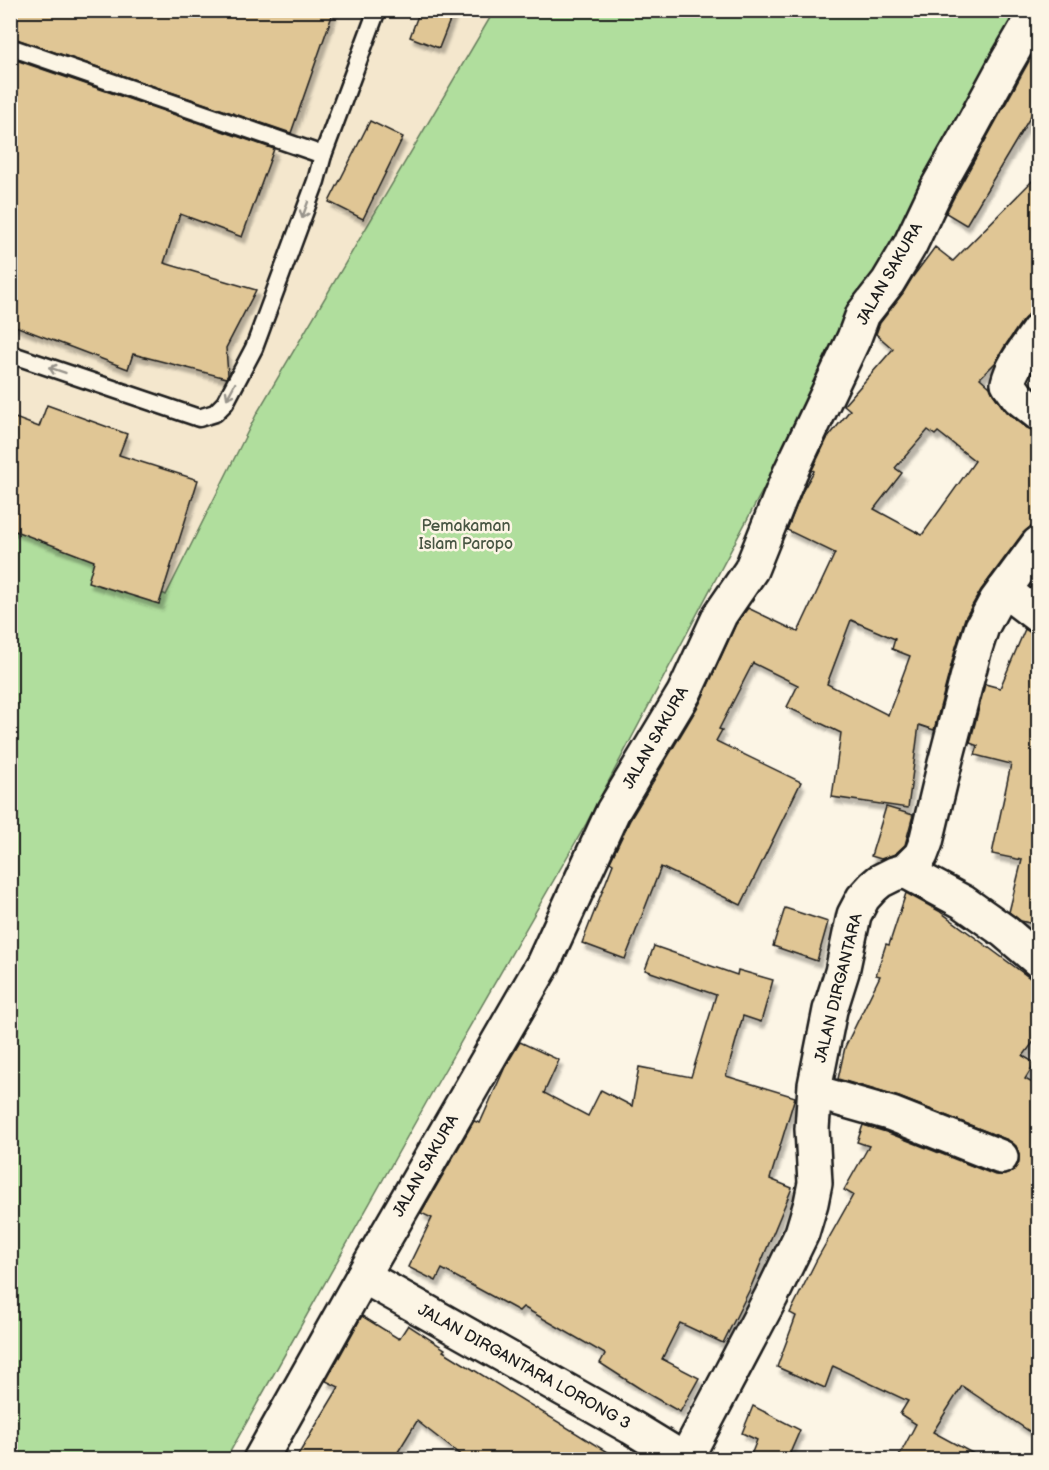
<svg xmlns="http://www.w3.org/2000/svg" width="1049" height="1470" viewBox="0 0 1049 1470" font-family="'Balsamiq Sans',sans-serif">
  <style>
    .built { fill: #f4e7cd }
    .green { fill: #b0de9d; stroke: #667d5c; stroke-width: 1.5 }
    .building { fill: #e0c695; stroke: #1c1c1c; stroke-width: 1.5; fill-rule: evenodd; filter: url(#shadow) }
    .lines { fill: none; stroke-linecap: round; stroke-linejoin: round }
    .service-casing { stroke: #1c1c1c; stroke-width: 21 }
    .minor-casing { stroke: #1c1c1c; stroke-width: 38 }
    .service { stroke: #fcf5e5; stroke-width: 16 }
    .minor { stroke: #fcf5e5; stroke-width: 33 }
    .oneway { stroke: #97938b }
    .labels { text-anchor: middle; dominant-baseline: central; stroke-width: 5; stroke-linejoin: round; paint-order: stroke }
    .street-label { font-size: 16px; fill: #1c1c1c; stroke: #fcf5e5 }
    .park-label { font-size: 16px; fill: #485643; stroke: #fcf5e5 }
  </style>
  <defs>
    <filter id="shadow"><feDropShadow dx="3.5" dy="6" stdDeviation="1.5" flood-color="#0004"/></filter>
  </defs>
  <rect width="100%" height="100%" fill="#fcf5e5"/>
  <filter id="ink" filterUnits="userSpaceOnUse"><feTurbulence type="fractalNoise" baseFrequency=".0167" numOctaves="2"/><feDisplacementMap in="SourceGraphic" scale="12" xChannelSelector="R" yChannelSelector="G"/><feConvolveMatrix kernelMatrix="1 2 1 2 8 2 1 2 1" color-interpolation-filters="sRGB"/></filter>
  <g filter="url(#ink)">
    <!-- built -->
    <path class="built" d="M 10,11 L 494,11 L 257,413 L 166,595 L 11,515 Z"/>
    <!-- green -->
    <path class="green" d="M 494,11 L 1025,11 L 758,499 L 586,824 L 439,1080 L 226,1459 L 11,1459 L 10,515 L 166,595 L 257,413 Z"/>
    <!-- building -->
    <g class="building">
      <path d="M 10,10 L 334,10 L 291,133 L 10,37 Z"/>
      <path d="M 420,10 L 454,10 L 439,48 L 410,37 Z"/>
      <path d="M 1038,45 L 1038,104 L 966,225 L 946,213 L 954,197 Z"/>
      <path d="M 10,58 L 274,149 L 242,237 L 180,214 L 164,263 L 256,290 L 226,348 L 228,375 L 226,378 L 133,354 L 128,369 L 10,324 Z"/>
      <path d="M 370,121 L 403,137 L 363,219 L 329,202 Z"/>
      <path d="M 1038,175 L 1038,312 L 1029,314 L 1022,321 L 1005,346 L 995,363 L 980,378 L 990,387 L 993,394 L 1006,412 L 1027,428 L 1035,431 L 1038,431 L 1038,525 L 1030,527 L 1023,533 L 981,590 L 965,618 L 956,647 L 934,730 L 919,725 L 908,808 L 832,797 L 841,733 L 787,707 L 798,685 L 753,663 L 719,729 L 722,730 L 716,741 L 801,782 L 741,905 L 661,867 L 625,959 L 582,943 L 613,864 L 610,862 L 630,820 L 700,703 L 736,624 L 748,608 L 798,632 L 835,553 L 787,530 L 802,492 L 814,471 L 812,470 L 827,439 L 850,410 L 844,405 L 893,349 L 876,334 L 880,323 L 903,293 L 912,278 L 935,247 L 953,261 ZM 928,430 L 935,435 L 938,432 L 975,461 L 922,535 L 874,509 L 902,473 L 895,468 ZM 851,620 L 895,639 L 892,649 L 910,656 L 888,715 L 827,684 Z"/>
      <path d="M 47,405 L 127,434 L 119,455 L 198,480 L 159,604 L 88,582 L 94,561 L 10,529 L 10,416 L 39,427 Z"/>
      <path d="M 1025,629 L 1035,634 L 1038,634 L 1038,925 L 1021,921 L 1009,912 L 1022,860 L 992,854 L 1011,764 L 975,755 L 978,746 L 970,743 L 985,684 L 1000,688 Z"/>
      <path d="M 886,807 L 913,815 L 905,845 L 895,854 L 881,859 L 871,856 Z"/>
      <path d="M 906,893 L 939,911 L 1038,984 L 1038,1036 L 1023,1056 L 1035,1063 L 1025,1079 L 1038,1086 L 1038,1437 L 962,1386 L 933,1432 L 985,1460 L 897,1460 L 916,1424 L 900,1414 L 908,1401 L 833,1366 L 825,1388 L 777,1367 L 796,1316 L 790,1313 L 816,1261 L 853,1195 L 844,1190 L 869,1146 L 857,1142 L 863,1125 L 886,1132 L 995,1175 L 1004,1175 L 1012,1172 L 1019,1163 L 1019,1154 L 1016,1146 L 1008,1140 L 899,1097 L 838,1079 L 845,1047 L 880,976 L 876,975 L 886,944 L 889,945 Z"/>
      <path d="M 785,908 L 828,922 L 817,961 L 773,946 Z"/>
      <path d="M 654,946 L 737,975 L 738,970 L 773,980 L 761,1022 L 743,1016 L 726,1076 L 795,1097 L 770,1179 L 792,1188 L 750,1289 L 723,1343 L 680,1323 L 662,1359 L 699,1378 L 680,1412 L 650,1395 L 600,1363 L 605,1354 L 523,1307 L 519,1311 L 442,1269 L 436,1281 L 408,1267 L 432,1218 L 421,1213 L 474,1121 L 480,1123 L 505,1067 L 520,1042 L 559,1060 L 544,1093 L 588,1116 L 601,1090 L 632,1106 L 639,1067 L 691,1077 L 716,995 L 645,970 Z"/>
      <path d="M 362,1316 L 399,1339 L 408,1325 L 445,1349 L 443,1351 L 620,1460 L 467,1460 L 417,1421 L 393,1460 L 295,1460 L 339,1387 L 326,1381 Z"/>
      <path d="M 753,1406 L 800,1430 L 787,1460 L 749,1460 L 757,1440 L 742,1433 Z"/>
    </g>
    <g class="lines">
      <defs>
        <g id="service">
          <path d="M 10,47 L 323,155"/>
          <path d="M 10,354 L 199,418 L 215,413 L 225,403 L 254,348 L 316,181 L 323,155 L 377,10"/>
        </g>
        <g id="minor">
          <path d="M 1038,331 C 1027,348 1013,363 1008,383 L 1018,397 L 1038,413"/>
          <path d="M 1004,590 L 1038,616"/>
          <path d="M 905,871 L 963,902 L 1004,931 L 1038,960"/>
          <path d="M 815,1092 L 892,1114 L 1001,1157"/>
          <path d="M 363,1276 L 631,1427 L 685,1460"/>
          <path d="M 260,1460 L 363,1276 L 543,964 L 613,811 L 684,693 L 720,615 L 751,570 L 790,473 L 854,338 L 863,314 L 888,282 L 910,245 L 937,188 L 972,126 L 1005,65 L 1037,10"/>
          <path d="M 685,1460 L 771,1297 L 802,1233 L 811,1203 L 815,1183 L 812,1129 L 815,1085 L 830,1010 L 842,972 L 854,915 L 863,898 L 873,887 L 880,881 L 894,874 L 905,871 L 921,855 L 926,842 L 945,763 L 974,652 L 982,627 L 996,601 L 1038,544"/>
        </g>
      </defs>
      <!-- service casing -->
      <use href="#service" class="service-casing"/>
      <!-- minor casing -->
      <use href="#minor" class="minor-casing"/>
      <!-- service -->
      <use href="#service" class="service"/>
      <!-- minor -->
      <use href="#minor" class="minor"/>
    </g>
    <!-- one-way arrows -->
    <defs><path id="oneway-shaft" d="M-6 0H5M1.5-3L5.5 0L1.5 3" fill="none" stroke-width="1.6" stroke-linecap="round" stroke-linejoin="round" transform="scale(1.5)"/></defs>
    <g class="oneway">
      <use href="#oneway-shaft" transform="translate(305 210) rotate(110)"/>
      <use href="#oneway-shaft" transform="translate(57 370) rotate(-161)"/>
      <use href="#oneway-shaft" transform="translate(231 391) rotate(118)"/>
    </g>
  </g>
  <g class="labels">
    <!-- street labels -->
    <g class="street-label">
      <text transform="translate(890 274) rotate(-60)">JALAN SAKURA</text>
      <text transform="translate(656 738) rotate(-60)">JALAN SAKURA</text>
      <text transform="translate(839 988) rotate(-76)">JALAN DIRGANTARA</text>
      <text transform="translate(426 1166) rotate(-60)">JALAN SAKURA</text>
      <text transform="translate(524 1367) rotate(29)">JALAN DIRGANTARA LORONG 3</text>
    </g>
    <!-- park labels -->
    <g class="park-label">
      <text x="466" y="526">Pemakaman<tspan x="466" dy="18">Islam Paropo</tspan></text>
    </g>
  </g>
  <!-- margin -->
  <rect width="1049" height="1470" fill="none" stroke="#fcf5e5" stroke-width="36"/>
  <rect x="18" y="18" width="1013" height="1434" fill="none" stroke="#1c1c1c" stroke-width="2" filter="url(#ink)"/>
</svg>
